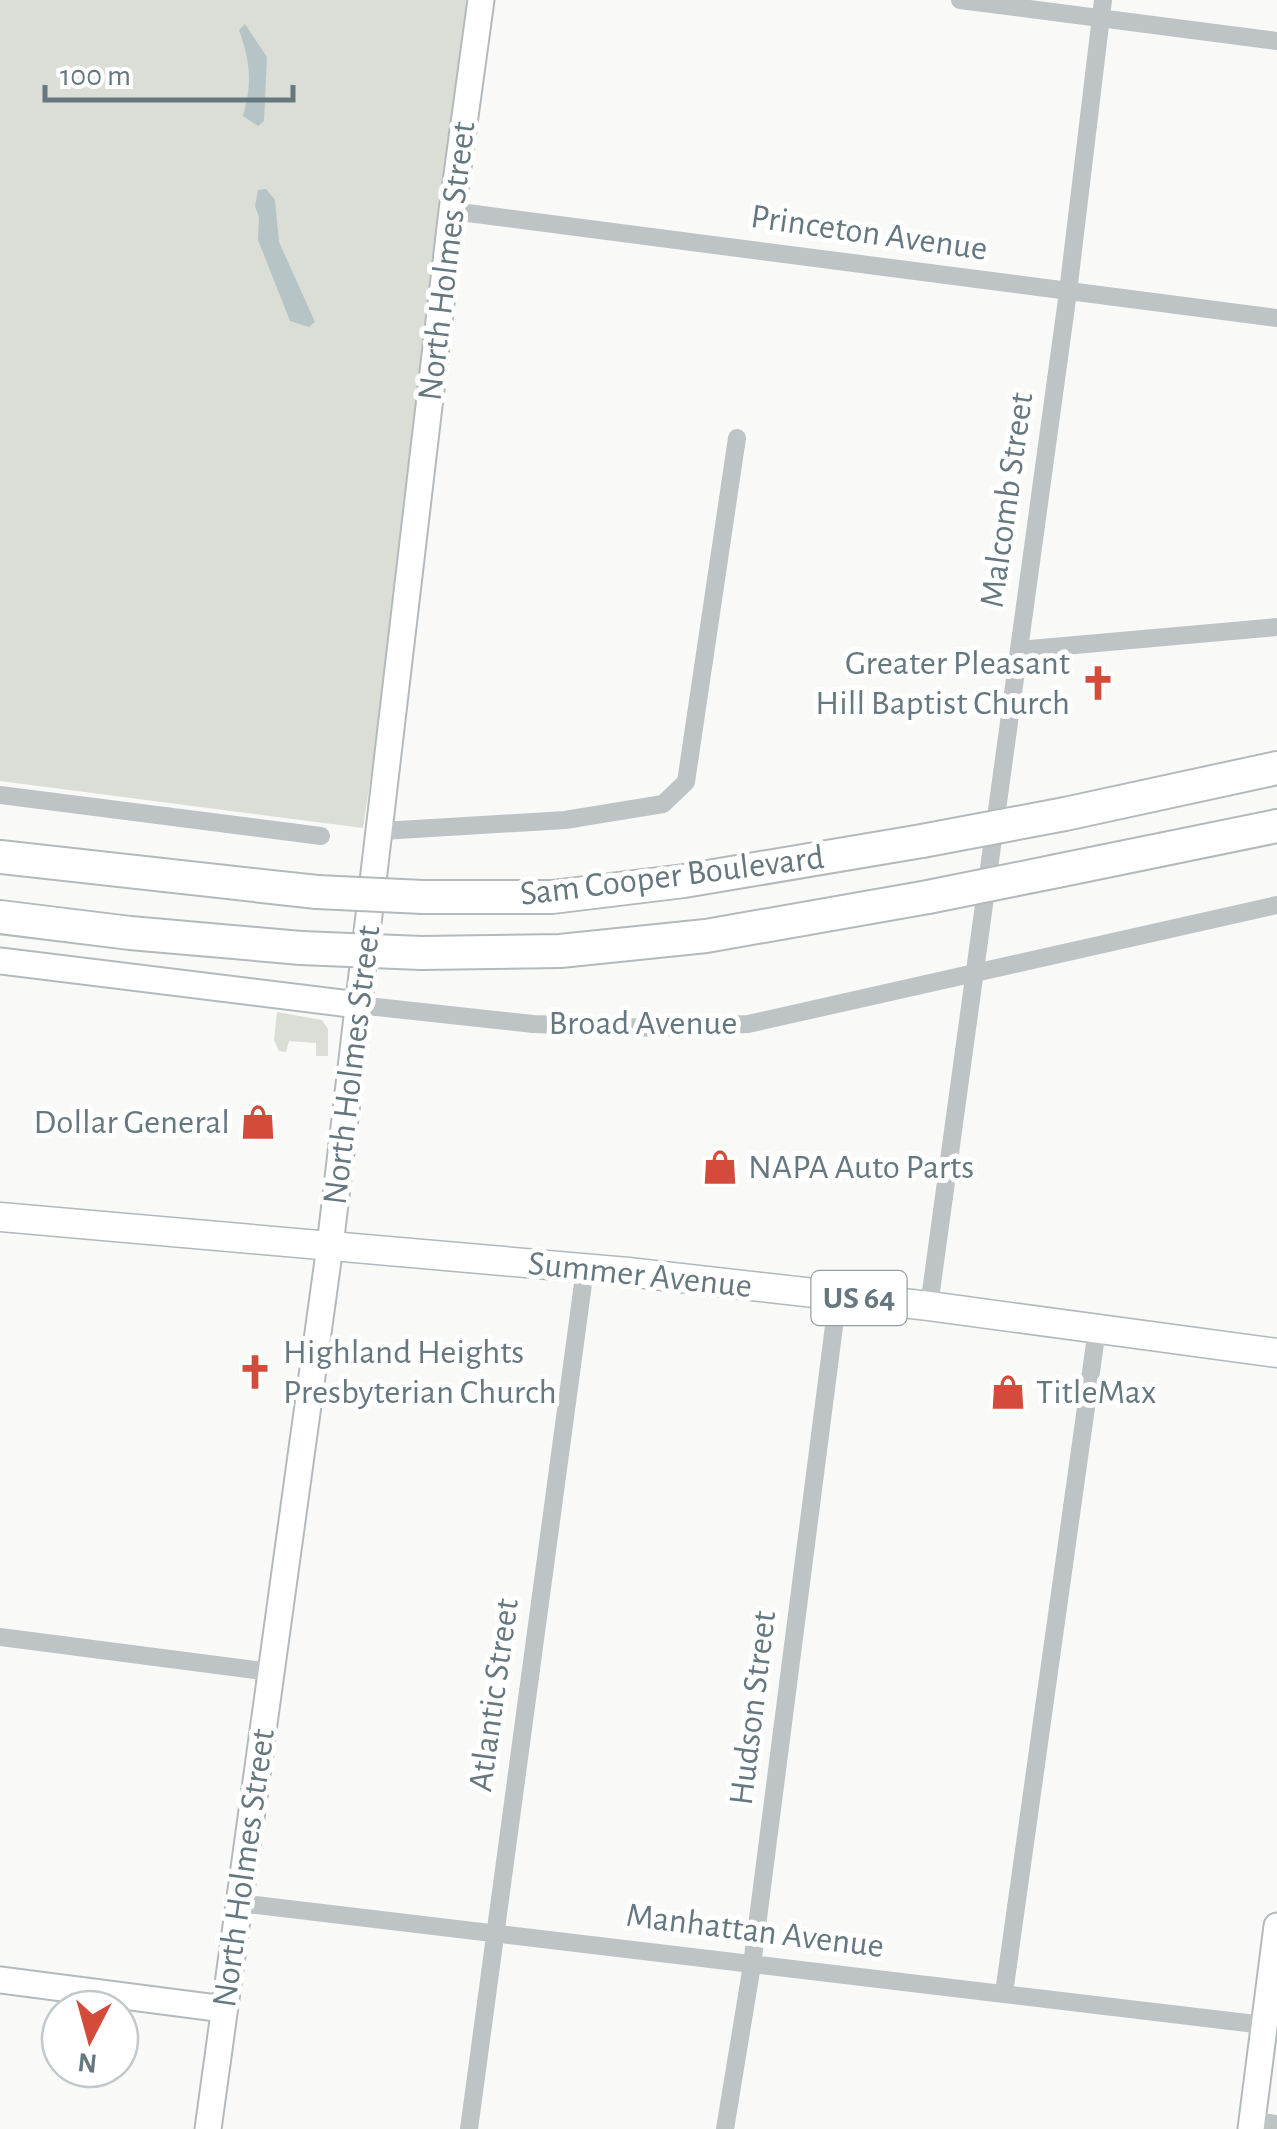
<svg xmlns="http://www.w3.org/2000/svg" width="1277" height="2129" viewBox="0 0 1277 2129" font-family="'Alegreya Sans',sans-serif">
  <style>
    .green { fill: #daded7 }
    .water { fill: #b6c4c6 }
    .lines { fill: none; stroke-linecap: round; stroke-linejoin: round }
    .secondary-casing { stroke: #b3babd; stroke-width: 29 }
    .primary-casing { stroke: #b2b8bb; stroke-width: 31 }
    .highway-casing { stroke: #b4b9bb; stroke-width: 36 }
    .street { stroke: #bec4c6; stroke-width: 18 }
    .secondary { stroke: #fff; stroke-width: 25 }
    .primary { stroke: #fff; stroke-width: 28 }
    .highway { stroke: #fff; stroke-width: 32 }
    .highway-bridge-casing { stroke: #b4b9bb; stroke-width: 36; stroke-linecap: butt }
    .highway-bridge { stroke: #fff; stroke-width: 32 }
    .labels { text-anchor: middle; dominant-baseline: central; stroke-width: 10; stroke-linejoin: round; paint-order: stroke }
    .shield { fill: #fff; stroke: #94a0a5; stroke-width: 2.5 }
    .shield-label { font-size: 32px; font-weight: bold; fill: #66787f }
    .street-label { font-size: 35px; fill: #66787f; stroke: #fff }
    .poi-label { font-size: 35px; fill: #66787f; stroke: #fff; text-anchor: start }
  </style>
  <rect width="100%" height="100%" fill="#f9f9f7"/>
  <!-- green -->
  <g class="green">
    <path d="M 0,0 L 473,0 L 385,680 L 363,828 L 0,781 Z"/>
    <path d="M 277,1012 L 322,1020 L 328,1029 L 328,1056 L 316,1056 L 316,1043 L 289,1041 L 286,1052 L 279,1051 L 274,1040 Z"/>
  </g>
  <!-- water -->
  <g class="water">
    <path d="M 245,24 L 267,57 L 264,121 L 258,126 L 243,116 C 252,84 251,63 239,30 Z"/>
    <path d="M 266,189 L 275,200 L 279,242 L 315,322 L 309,327 L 290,321 L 258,240 L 259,217 L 255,206 L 258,190 Z"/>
  </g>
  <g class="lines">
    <defs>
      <g id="secondary">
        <path d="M 0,961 L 358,1005"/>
        <path d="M 0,1980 L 224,2009"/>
        <path d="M 208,2129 L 330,1246 L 452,211 L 481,0"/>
        <path d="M 1251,2129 L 1277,1926"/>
      </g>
      <path id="primary" d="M 0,1217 L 628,1272 L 929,1306 L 1277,1353"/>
      <g id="highway">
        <path d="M 1065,814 L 1277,768"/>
        <path d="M 0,857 L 317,892"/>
        <path d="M 1057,871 L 1277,826"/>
        <path d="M 423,897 L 552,897 L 684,881 L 922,841"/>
        <path d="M 0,917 L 130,933 L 301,948"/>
        <path d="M 421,953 L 560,951 L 706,936 L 928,897"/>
      </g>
    </defs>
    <!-- secondary casing -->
    <use href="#secondary" class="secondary-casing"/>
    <!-- primary casing -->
    <use href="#primary" class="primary-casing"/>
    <!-- highway casing -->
    <use href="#highway" class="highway-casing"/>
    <!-- street -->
    <g class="street">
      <path d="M 960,0 L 1277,41"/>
      <path d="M 452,211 L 1277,318"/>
      <path d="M 1019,650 L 1277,627"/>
      <path d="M 0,795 L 321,836"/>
      <path d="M 382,831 L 565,820 L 663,804 L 686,782 L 737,438"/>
      <path d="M 358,1005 L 533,1024 L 655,1028 L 748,1024 L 1277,905"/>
      <path d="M 929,1306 L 1068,292 L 1103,0"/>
      <path d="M 0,1637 L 270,1672"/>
      <path d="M 239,1903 L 1264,2025"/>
      <path d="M 1004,1993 L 1097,1329"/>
      <path d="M 1252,2121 L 1277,2124"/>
      <path d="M 469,2129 L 585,1269"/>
      <path d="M 725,2129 L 752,1965 L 838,1295"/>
    </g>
    <!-- secondary -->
    <use href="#secondary" class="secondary"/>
    <!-- primary -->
    <use href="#primary" class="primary"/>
    <!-- highway -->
    <use href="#highway" class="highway"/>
    <defs>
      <g id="highway-bridge">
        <path d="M 922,841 L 1065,814"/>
        <path d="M 317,892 L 423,897"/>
        <path d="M 928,897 L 1057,871"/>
        <path d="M 301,948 L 421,953"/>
      </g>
    </defs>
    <!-- highway-bridge casing -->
    <use href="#highway-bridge" class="highway-bridge-casing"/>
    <!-- highway-bridge -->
    <use href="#highway-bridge" class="highway-bridge"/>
  </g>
  <!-- icons -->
  <defs>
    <symbol id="church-bare" viewBox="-9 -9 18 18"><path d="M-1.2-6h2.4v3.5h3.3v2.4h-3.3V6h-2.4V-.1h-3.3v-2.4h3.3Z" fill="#d54b3b" stroke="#fff" stroke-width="2.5" paint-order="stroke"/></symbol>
    <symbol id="shop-bare" viewBox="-9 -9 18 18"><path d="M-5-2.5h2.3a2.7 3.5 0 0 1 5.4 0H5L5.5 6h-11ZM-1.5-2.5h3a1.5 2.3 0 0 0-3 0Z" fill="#d54b3b" stroke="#fff" stroke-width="2.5" paint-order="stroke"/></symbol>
  </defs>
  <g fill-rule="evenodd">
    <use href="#church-bare" x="1073" y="658" width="50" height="50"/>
    <use href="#shop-bare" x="233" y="1097" width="50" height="50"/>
    <use href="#shop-bare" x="695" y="1142" width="50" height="50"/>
    <use href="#church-bare" x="230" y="1347" width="50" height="50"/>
    <use href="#shop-bare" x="983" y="1367" width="50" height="50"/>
  </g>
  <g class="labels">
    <!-- shield labels -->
    <rect class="shield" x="811.5" y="1271" width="95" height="54" rx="8"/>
    <g class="shield-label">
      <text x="859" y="1298">US 64</text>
    </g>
    <!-- street labels -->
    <g class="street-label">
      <text transform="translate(869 233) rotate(8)">Princeton Avenue</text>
      <text transform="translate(447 261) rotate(-83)">North Holmes Street</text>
      <text transform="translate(1007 500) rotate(-82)">Malcomb Street</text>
      <text transform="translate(672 876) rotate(-7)">Sam Cooper Boulevard</text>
      <text x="643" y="1023">Broad Avenue</text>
      <text transform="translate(352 1065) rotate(-83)">North Holmes Street</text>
      <text transform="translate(640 1275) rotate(6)">Summer Avenue</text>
      <text transform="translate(494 1695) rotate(-82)">Atlantic Street</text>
      <text transform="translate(753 1708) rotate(-83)">Hudson Street</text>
      <text transform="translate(244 1868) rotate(-82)">North Holmes Street</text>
      <text transform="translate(755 1931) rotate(7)">Manhattan Avenue</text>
    </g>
    <!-- poi labels -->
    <g class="poi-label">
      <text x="1070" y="663" text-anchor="end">Greater Pleasant<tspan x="1070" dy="40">Hill Baptist Church</tspan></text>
      <text x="230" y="1122" text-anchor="end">Dollar General</text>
      <text x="748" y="1167">NAPA Auto Parts</text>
      <text x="283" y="1352">Highland Heights<tspan x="283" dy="40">Presbyterian Church</tspan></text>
      <text x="1036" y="1392">TitleMax</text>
    </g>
  </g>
  <!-- north arrow -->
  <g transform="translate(90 2039) rotate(186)"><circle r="48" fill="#ffffff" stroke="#c2c9cc" stroke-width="2.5"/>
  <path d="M0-8L18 38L0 25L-18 38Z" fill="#d54b3b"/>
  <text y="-15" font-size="28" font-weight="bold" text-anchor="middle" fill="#66787f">N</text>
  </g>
  <!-- scale -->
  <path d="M45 85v15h248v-15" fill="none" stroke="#66787f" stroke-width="5"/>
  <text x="60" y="85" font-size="30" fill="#66787f" stroke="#ffffff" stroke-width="8" paint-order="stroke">100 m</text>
</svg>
